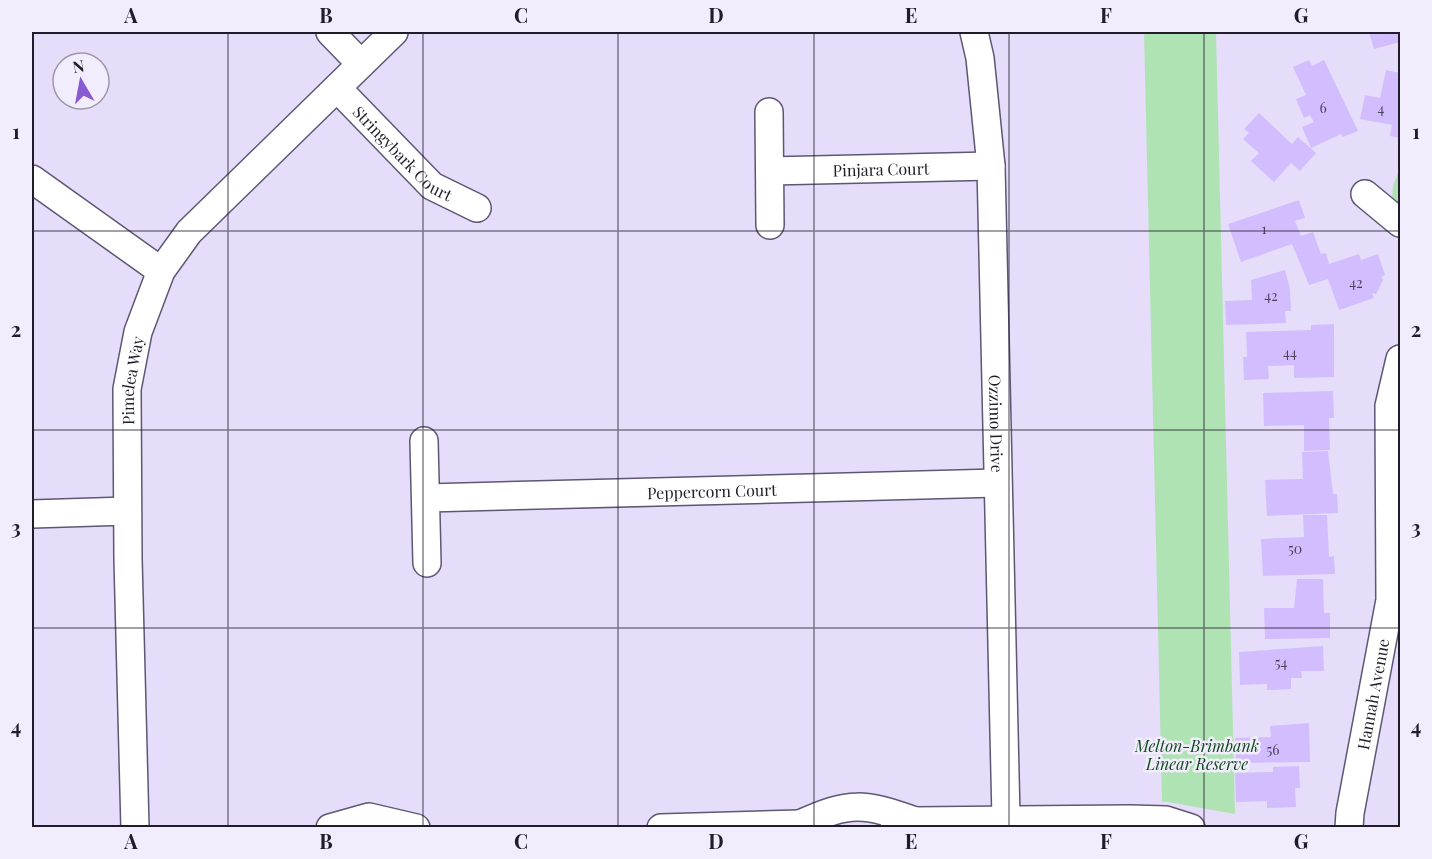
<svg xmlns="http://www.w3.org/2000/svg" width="1432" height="859" viewBox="0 0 1432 859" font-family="'Playfair Display',serif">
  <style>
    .green { fill: #b0e3b3 }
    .building { fill: #d2befe }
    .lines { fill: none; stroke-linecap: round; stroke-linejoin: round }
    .minor-casing { stroke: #5f5674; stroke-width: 30 }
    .minor { stroke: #fff; stroke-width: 27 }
    .grid { fill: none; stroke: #201c29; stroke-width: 1.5; stroke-opacity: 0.55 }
    .labels { text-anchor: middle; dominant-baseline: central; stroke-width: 5; stroke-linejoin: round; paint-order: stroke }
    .number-label { font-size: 14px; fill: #4c445e }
    .street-label { font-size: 16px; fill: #201c29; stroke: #f1edfc }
    .park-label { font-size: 16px; font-style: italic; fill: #0e4a1b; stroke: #f1edfc }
    .neatline { fill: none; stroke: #201c29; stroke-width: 2 }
    .grid-label { font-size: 20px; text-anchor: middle; font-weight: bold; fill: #201c29 }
  </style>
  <rect width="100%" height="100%" fill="#e6ddfa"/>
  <!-- green -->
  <g class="green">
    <path d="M 1144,32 L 1216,32 L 1235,814 L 1162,801 Z"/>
    <path d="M 1400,168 L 1400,207 L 1392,200 L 1393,186 Z"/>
  </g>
  <!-- building -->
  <g class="building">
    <path d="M 1369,32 L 1400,32 L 1400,42 L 1374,49 Z"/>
    <path d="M 1309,60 L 1312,66 L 1324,60 L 1358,131 L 1343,137 L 1341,134 L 1311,148 L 1302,127 L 1314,122 L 1310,115 L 1304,118 L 1296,99 L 1306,95 L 1293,67 Z"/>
    <path d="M 1386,70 L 1400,73 L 1400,138 L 1390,136 L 1392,125 L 1360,119 L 1365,95 L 1380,98 Z"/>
    <path d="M 1259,113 L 1292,144 L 1298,137 L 1316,153 L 1300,171 L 1291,163 L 1274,182 L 1251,161 L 1259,153 L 1243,139 L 1249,133 L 1244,129 Z"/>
    <path d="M 1299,200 L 1305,218 L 1295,221 L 1301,236 L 1313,232 L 1321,254 L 1326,253 L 1329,264 L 1359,254 L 1361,260 L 1378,254 L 1385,275 L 1381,277 L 1383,280 L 1376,294 L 1372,293 L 1374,298 L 1339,310 L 1328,279 L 1309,285 L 1292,244 L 1241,262 L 1228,224 Z"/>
    <path d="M 1285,270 L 1290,289 L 1291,311 L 1285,311 L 1286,323 L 1226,325 L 1225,301 L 1252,300 L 1251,280 Z"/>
    <path d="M 1334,324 L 1334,377 L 1294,378 L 1294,365 L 1268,366 L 1269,379 L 1244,380 L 1243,357 L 1247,357 L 1246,332 L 1311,330 L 1311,325 Z"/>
    <path d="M 1333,391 L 1334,418 L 1329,418 L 1330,450 L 1304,451 L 1304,425 L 1264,426 L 1263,393 Z"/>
    <path d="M 1328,451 L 1333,494 L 1337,494 L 1338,513 L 1267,516 L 1265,480 L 1303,479 L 1302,452 Z"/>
    <path d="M 1303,515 L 1327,515 L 1329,557 L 1334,556 L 1335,574 L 1263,576 L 1261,539 L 1304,537 Z"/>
    <path d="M 1297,579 L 1323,579 L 1324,613 L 1330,613 L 1330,638 L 1265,639 L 1264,608 L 1294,608 Z"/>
    <path d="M 1323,646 L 1324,671 L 1301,671 L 1302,678 L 1291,678 L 1291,689 L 1267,690 L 1267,684 L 1240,685 L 1239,652 Z"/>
    <path d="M 1309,723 L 1310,762 L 1236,763 L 1235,738 L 1271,737 L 1270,726 Z"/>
    <path d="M 1299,766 L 1300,788 L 1295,788 L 1296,807 L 1267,808 L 1267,801 L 1236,802 L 1235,773 L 1273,772 L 1273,767 Z"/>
  </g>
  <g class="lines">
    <defs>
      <g id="minor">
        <path d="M 330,32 L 360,63"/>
        <path id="s1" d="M 974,32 L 980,58 L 991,166 L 1006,818"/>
        <path id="s2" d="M 337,88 L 432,186 L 477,208"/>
        <path d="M 769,112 L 770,225"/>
        <path id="s3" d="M 770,171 L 991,166"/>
        <path d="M 32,179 L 161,271"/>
        <path d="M 1365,194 L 1400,223"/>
        <path d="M 424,441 L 427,563"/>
        <path id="s4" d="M 427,498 L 997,483"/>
        <path d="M 32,514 L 127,511"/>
        <path d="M 800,824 C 850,801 864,803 915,821"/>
        <path id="s5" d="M 135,828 L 128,559 L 127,389 L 138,332 L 161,271 L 189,232 L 394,32"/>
        <path d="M 330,828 L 369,817 L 416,828"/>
        <path d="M 661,828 L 800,824 L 811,828"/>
        <path d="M 894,828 L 915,821 L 1130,819 L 1166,820 L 1191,828"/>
        <path id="s6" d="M 1349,828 L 1350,813 L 1390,600 L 1389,406 L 1400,359"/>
      </g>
    </defs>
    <!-- minor casing -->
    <use href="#minor" class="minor-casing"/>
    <!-- minor -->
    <use href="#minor" class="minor"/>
  </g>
  <!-- grid -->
  <path class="grid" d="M 228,32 L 228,828M 423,32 L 423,828M 618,32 L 618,828M 814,32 L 814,828M 1009,32 L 1009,828M 1204,32 L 1204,828M 32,231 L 1400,231M 32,430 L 1400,430M 32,628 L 1400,628"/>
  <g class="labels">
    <!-- number labels -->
    <g class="number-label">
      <text x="1323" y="107">6</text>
      <text x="1381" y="108">4</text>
      <text x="1264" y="228">1</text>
      <text x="1356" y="282">42</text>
      <text x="1271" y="295">42</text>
      <text x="1290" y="352">44</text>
      <text x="1295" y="548">50</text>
      <text x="1281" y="662">54</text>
      <text x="1273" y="749">56</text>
    </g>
    <!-- street labels -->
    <g class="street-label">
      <text stroke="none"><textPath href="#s2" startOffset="93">Stringybark Court</textPath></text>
      <text stroke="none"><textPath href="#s3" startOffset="111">Pinjara Court</textPath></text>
      <text stroke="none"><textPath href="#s5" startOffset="448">Pimelea Way</textPath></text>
      <text stroke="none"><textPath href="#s1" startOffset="393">Ozzimo Drive</textPath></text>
      <text stroke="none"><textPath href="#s4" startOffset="285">Peppercorn Court</textPath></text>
      <text stroke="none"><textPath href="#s6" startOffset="136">Hannah Avenue</textPath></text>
    </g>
    <!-- park labels -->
    <g class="park-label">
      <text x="1197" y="745">Melton-Brimbank<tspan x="1197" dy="18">Linear Reserve</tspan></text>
    </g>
  </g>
  <!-- border -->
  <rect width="1432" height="859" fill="none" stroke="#f1edfc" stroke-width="66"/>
  <!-- north arrow -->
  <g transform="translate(81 81) rotate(350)"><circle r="28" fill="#f1edfc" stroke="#9d99a8" stroke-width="1.5"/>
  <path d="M0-4.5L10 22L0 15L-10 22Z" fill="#8759d2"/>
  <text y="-9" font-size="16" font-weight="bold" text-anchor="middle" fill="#201c29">N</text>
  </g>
  <rect x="33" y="33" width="1366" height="793" class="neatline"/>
  <g class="grid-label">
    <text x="131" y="23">A</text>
    <text x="326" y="23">B</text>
    <text x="521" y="23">C</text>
    <text x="716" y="23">D</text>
    <text x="911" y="23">E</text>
    <text x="1106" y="23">F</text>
    <text x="1301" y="23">G</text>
    <text x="16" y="139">1</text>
    <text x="1416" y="139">1</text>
    <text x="16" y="337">2</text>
    <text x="1416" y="337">2</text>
    <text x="16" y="535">3</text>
    <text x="1416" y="535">3</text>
    <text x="16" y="734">4</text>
    <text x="1416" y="734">4</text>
    <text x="131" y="849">A</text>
    <text x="326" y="849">B</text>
    <text x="521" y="849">C</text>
    <text x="716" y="849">D</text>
    <text x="911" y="849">E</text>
    <text x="1106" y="849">F</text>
    <text x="1301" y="849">G</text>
  </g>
</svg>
